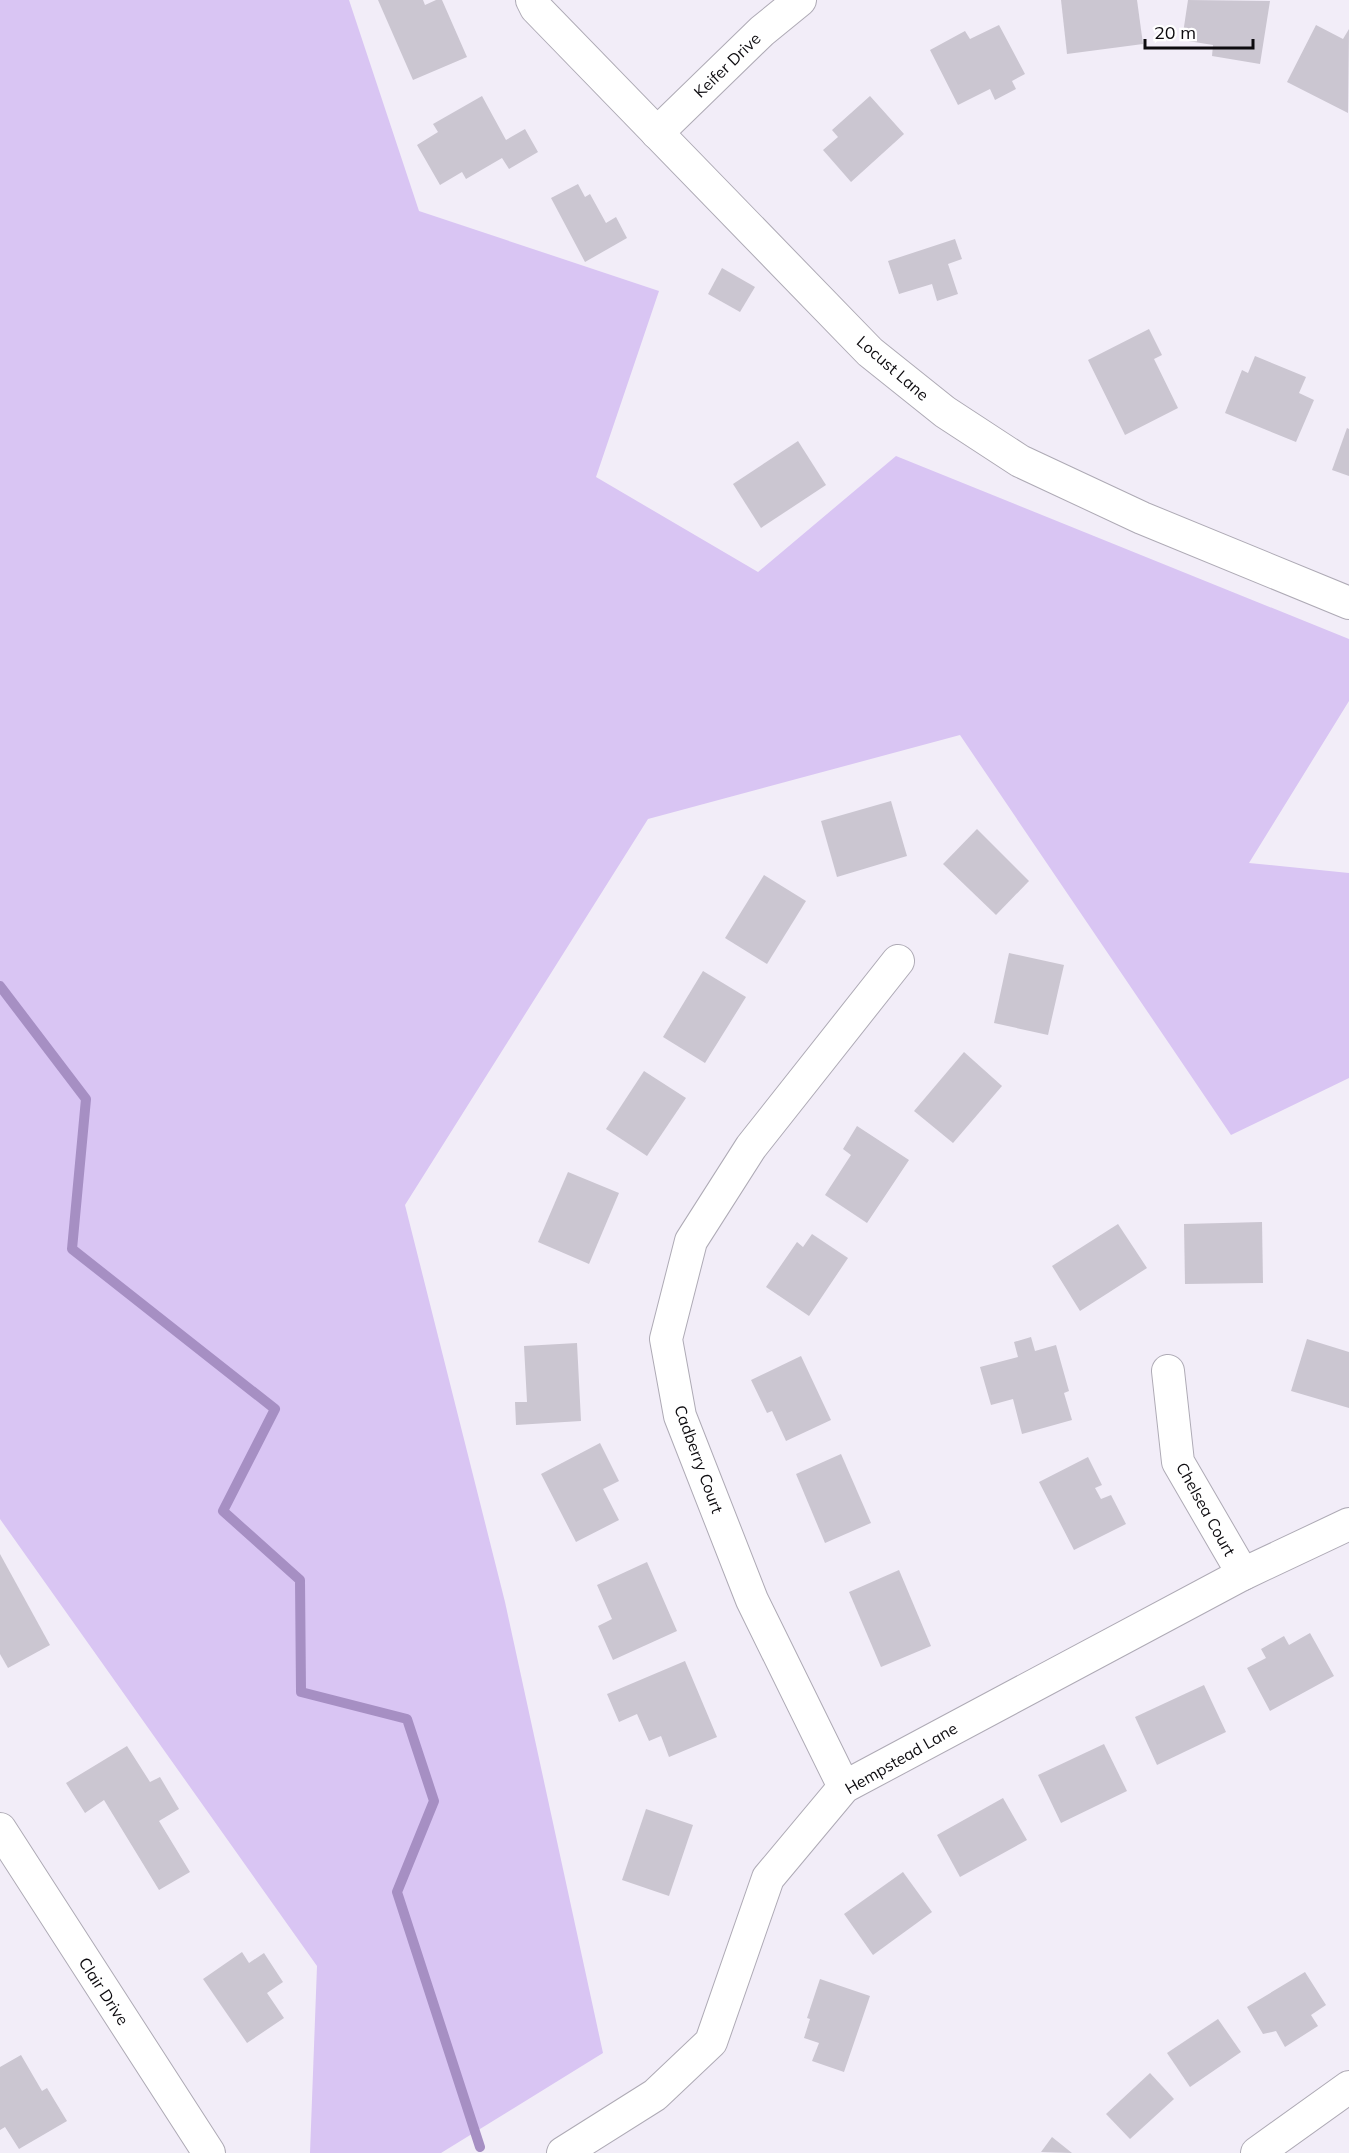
<svg xmlns="http://www.w3.org/2000/svg" width="1349" height="2153" viewBox="0 0 1349 2153" font-family="Mulish,sans-serif">
  <style>
    .green { fill: #d9c5f3 }
    .lines { fill: none; stroke-linecap: round; stroke-linejoin: round }
    .stream { stroke: #a68fc3; stroke-width: 10 }
    .building { fill: #cbc6d1 }
    .street-casing { stroke: #aeaab5; stroke-width: 34 }
    .street { stroke: #fff; stroke-width: 32 }
    .labels { text-anchor: middle; dominant-baseline: central; stroke-width: 5; stroke-linejoin: round; paint-order: stroke }
    .street-label { font-size: 16px; fill: #0d0b0f; stroke: #fff }
  </style>
  <rect width="100%" height="100%" fill="#f2edf8"/>
  <!-- green -->
  <path class="green" d="M 0,0 L 349,0 L 419,211 L 659,291 L 596,477 L 758,572 L 896,456 L 1349,639 L 1349,701 L 1249,863 L 1349,873 L 1349,1078 L 1231,1135 L 960,735 L 648,819 L 405,1205 L 505,1602 L 603,2053 L 441,2153 L 310,2153 L 317,1966 L 0,1519 Z"/>
  <g class="lines">
    <!-- stream -->
    <path class="stream" d="M 0,986 L 86,1099 L 72,1249 L 275,1409 L 223,1511 L 300,1580 L 301,1692 L 407,1719 L 434,1801 L 397,1892 L 480,2147"/>
  </g>
  <!-- building -->
  <g class="building">
    <path d="M 378,0 L 423,0 L 425,5 L 436,0 L 442,0 L 467,57 L 413,80 Z"/>
    <path d="M 1061,0 L 1137,0 L 1143,44 L 1067,54 Z"/>
    <path d="M 1188,0 L 1270,1 L 1260,64 L 1212,56 L 1213,45 L 1182,40 Z"/>
    <path d="M 999,25 L 1025,74 L 1012,81 L 1016,89 L 995,100 L 990,89 L 958,105 L 930,50 L 965,31 L 970,39 Z"/>
    <path d="M 1316,25 L 1343,39 L 1349,29 L 1348,113 L 1287,82 Z"/>
    <path d="M 482,96 L 506,140 L 525,129 L 538,152 L 509,169 L 502,158 L 466,179 L 462,172 L 440,185 L 417,145 L 438,132 L 433,124 Z"/>
    <path d="M 870,96 L 904,134 L 851,182 L 823,150 L 838,137 L 832,130 Z"/>
    <path d="M 578,184 L 585,197 L 590,194 L 606,223 L 616,217 L 627,238 L 585,262 L 551,198 Z"/>
    <path d="M 955,239 L 962,259 L 948,264 L 958,294 L 937,301 L 932,284 L 899,294 L 888,261 Z"/>
    <path d="M 722,268 L 755,287 L 740,312 L 708,294 Z"/>
    <path d="M 1149,329 L 1162,355 L 1154,359 L 1178,408 L 1125,435 L 1088,360 Z"/>
    <path d="M 1255,356 L 1306,377 L 1299,393 L 1314,400 L 1296,442 L 1225,413 L 1242,370 L 1248,373 Z"/>
    <path d="M 1347,428 L 1349,429 L 1349,476 L 1332,470 Z"/>
    <path d="M 798,441 L 826,485 L 761,528 L 733,484 Z"/>
    <path d="M 891,801 L 907,856 L 837,877 L 821,821 Z"/>
    <path d="M 977,829 L 1029,881 L 996,915 L 943,864 Z"/>
    <path d="M 764,875 L 806,901 L 767,964 L 725,938 Z"/>
    <path d="M 1009,953 L 1064,965 L 1048,1035 L 994,1023 Z"/>
    <path d="M 703,971 L 746,997 L 705,1063 L 663,1037 Z"/>
    <path d="M 964,1052 L 1002,1086 L 953,1143 L 914,1111 Z"/>
    <path d="M 644,1071 L 686,1098 L 647,1156 L 606,1129 Z"/>
    <path d="M 857,1126 L 909,1160 L 867,1223 L 825,1195 L 851,1155 L 843,1149 Z"/>
    <path d="M 568,1172 L 619,1193 L 589,1264 L 538,1242 Z"/>
    <path d="M 1262,1222 L 1263,1283 L 1185,1284 L 1184,1224 Z"/>
    <path d="M 1118,1224 L 1147,1268 L 1080,1311 L 1052,1266 Z"/>
    <path d="M 812,1234 L 848,1258 L 809,1316 L 766,1287 L 797,1242 L 803,1247 Z"/>
    <path d="M 1031,1337 L 1035,1351 L 1056,1345 L 1069,1391 L 1064,1393 L 1072,1420 L 1022,1434 L 1013,1399 L 991,1405 L 980,1367 L 1018,1357 L 1014,1342 Z"/>
    <path d="M 1307,1339 L 1349,1352 L 1349,1408 L 1291,1391 Z"/>
    <path d="M 577,1343 L 581,1421 L 516,1425 L 515,1402 L 527,1402 L 524,1346 Z"/>
    <path d="M 801,1356 L 831,1420 L 786,1441 L 772,1411 L 767,1413 L 751,1380 Z"/>
    <path d="M 600,1443 L 619,1481 L 603,1489 L 619,1520 L 576,1542 L 541,1474 Z"/>
    <path d="M 841,1454 L 871,1523 L 825,1543 L 796,1474 Z"/>
    <path d="M 1088,1457 L 1102,1485 L 1095,1488 L 1101,1499 L 1111,1495 L 1126,1524 L 1074,1550 L 1039,1482 Z"/>
    <path d="M 0,1554 L 50,1645 L 8,1668 L 0,1654 Z"/>
    <path d="M 647,1562 L 677,1631 L 613,1660 L 598,1626 L 612,1619 L 597,1585 Z"/>
    <path d="M 899,1570 L 931,1646 L 881,1667 L 849,1592 Z"/>
    <path d="M 1310,1633 L 1334,1676 L 1270,1711 L 1247,1668 L 1266,1658 L 1261,1649 L 1284,1636 L 1289,1645 Z"/>
    <path d="M 685,1661 L 717,1737 L 669,1757 L 661,1736 L 649,1741 L 637,1714 L 619,1722 L 607,1694 Z"/>
    <path d="M 1204,1685 L 1226,1732 L 1157,1765 L 1135,1717 Z"/>
    <path d="M 1104,1744 L 1127,1791 L 1061,1823 L 1038,1775 Z"/>
    <path d="M 127,1746 L 150,1782 L 160,1777 L 179,1809 L 159,1821 L 190,1872 L 159,1890 L 104,1800 L 85,1813 L 66,1783 Z"/>
    <path d="M 1003,1798 L 1027,1840 L 960,1877 L 937,1835 Z"/>
    <path d="M 646,1809 L 693,1825 L 669,1896 L 622,1880 Z"/>
    <path d="M 903,1872 L 932,1912 L 873,1955 L 844,1914 Z"/>
    <path d="M 242,1952 L 249,1963 L 264,1953 L 283,1982 L 267,1993 L 284,2018 L 247,2043 L 203,1979 Z"/>
    <path d="M 1305,1972 L 1326,2005 L 1311,2015 L 1318,2026 L 1285,2047 L 1276,2031 L 1263,2034 L 1247,2007 Z"/>
    <path d="M 820,1979 L 870,1996 L 844,2072 L 812,2061 L 819,2043 L 804,2038 L 810,2019 L 807,2018 Z"/>
    <path d="M 1218,2019 L 1241,2052 L 1190,2087 L 1167,2053 Z"/>
    <path d="M 21,2055 L 42,2091 L 47,2088 L 67,2121 L 19,2149 L 5,2127 L 0,2130 L 0,2067 Z"/>
    <path d="M 1150,2073 L 1174,2099 L 1130,2139 L 1106,2114 Z"/>
    <path d="M 1052,2137 L 1072,2153 L 1041,2152 Z"/>
  </g>
  <g class="lines">
    <defs>
      <g id="street">
        <path d="M 532,0 L 536,8 L 870,352 L 945,412 L 1020,461 L 1142,518 L 1349,603"/>
        <path d="M 657,133 L 762,31 L 800,0"/>
        <path d="M 1168,1371 L 1178,1462 L 1243,1574"/>
        <path d="M 844,1787 L 752,1600 L 680,1416 L 666,1339 L 691,1241 L 751,1147 L 898,961"/>
        <path d="M 0,1829 L 209,2153"/>
        <path d="M 563,2153 L 655,2095 L 711,2042 L 768,1878 L 844,1787 L 1243,1574 L 1349,1524"/>
        <path d="M 1257,2153 L 1349,2087"/>
      </g>
    </defs>
    <!-- street casing -->
    <use href="#street" class="street-casing"/>
    <!-- street -->
    <use href="#street" class="street"/>
  </g>
  <g class="labels">
    <!-- street labels -->
    <g class="street-label">
      <text transform="translate(727 65) rotate(-44)">Keifer Drive</text>
      <text transform="translate(893 368) rotate(41)">Locust Lane</text>
      <text transform="translate(699 1459) rotate(70)">Cadberry Court</text>
      <text transform="translate(1206 1509) rotate(61)">Chelsea Court</text>
      <text transform="translate(901 1758) rotate(-30)">Hempstead Lane</text>
      <text transform="translate(104 1991) rotate(57)">Clair Drive</text>
    </g>
  </g>
  <!-- scale -->
  <path d="M1145 39v9h108v-9" fill="none" stroke="#0d0b0f" stroke-width="3"/>
  <text x="1154" y="39" font-size="18" fill="#0d0b0f" stroke="#ffffff" stroke-width="4.5" paint-order="stroke">20 m</text>
</svg>
